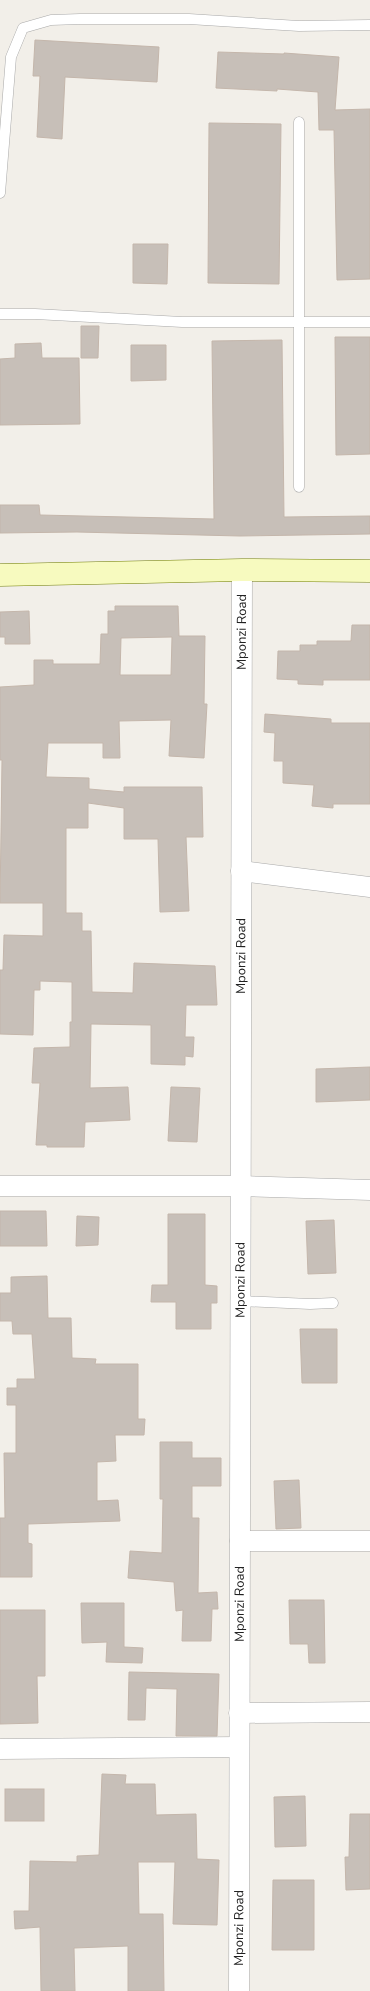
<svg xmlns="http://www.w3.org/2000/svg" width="370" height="1991" viewBox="0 0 370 1991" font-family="'Nunito Sans',sans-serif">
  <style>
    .building { fill: #c7bfb8; stroke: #c4b6ab; fill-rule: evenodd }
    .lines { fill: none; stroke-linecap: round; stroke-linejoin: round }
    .lane-casing { stroke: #a9a9a9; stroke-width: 11 }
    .street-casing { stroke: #a9a9a9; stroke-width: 21 }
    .secondary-casing { stroke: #707d05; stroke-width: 23 }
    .lane { stroke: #fff; stroke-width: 10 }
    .street { stroke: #fff; stroke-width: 20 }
    .secondary { stroke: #f7fabf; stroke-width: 22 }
    .labels { text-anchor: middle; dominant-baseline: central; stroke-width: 3; stroke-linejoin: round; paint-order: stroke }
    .street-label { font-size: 13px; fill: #222; stroke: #fff }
  </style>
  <rect width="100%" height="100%" fill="#f2efe9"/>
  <!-- building -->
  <g class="building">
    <path d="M 35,40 L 159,47 L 157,82 L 65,77 L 62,139 L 37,137 L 40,76 L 33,76 Z"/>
    <path d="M 218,52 L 284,54 L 284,53 L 339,57 L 335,110 L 370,109 L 370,279 L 337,280 L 334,130 L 319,130 L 318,92 L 277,89 L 277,91 L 216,88 Z"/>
    <path d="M 209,123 L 281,124 L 279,284 L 208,283 Z"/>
    <path d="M 133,244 L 168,244 L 167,284 L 133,283 Z"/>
    <path d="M 81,326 L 99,326 L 98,358 L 81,358 Z"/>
    <path d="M 335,337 L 370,337 L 370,454 L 336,455 Z"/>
    <path d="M 282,340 L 284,517 L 370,516 L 370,534 L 240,536 L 77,532 L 0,533 L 0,505 L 39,505 L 40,515 L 214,519 L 212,341 Z"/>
    <path d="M 41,343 L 42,358 L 79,358 L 80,424 L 0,425 L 0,359 L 15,358 L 15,344 Z"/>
    <path d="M 131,345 L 166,345 L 166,380 L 131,381 Z"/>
    <path d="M 115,606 L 178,606 L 179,636 L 205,636 L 204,704 L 207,704 L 204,758 L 169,756 L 171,720 L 119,721 L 120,758 L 103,758 L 103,743 L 48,743 L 46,777 L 89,778 L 89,789 L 124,792 L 124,787 L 202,787 L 203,837 L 186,837 L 189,911 L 160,912 L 158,839 L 124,839 L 124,808 L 88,803 L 88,828 L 66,828 L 66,913 L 82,913 L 82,931 L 91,931 L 92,992 L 133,993 L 134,963 L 215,966 L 217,1005 L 186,1005 L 185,1037 L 194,1037 L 193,1057 L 185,1056 L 185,1065 L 151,1064 L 151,1025 L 91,1024 L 90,1088 L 128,1087 L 130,1120 L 85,1122 L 84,1147 L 47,1147 L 47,1145 L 36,1145 L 40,1083 L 32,1083 L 34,1048 L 70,1047 L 70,1022 L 72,1022 L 72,982 L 40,981 L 40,990 L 34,990 L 33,1035 L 0,1034 L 0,970 L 3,970 L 4,935 L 43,936 L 43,903 L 0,903 L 2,760 L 0,760 L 0,687 L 34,685 L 34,660 L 53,660 L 53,664 L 100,664 L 101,634 L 108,634 L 108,611 L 115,611 ZM 172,637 L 171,675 L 120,675 L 121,638 Z"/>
    <path d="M 29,611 L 30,644 L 5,644 L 5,637 L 0,637 L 0,612 Z"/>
    <path d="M 352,625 L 370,625 L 370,680 L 323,680 L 323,685 L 298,684 L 298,680 L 277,679 L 278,651 L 300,651 L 300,645 L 317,645 L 317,641 L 351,641 Z"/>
    <path d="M 265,714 L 331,719 L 331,723 L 370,723 L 370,804 L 333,804 L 333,808 L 312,806 L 314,785 L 283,783 L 283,761 L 274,761 L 275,733 L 264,732 Z"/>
    <path d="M 370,1067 L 370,1100 L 316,1102 L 316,1069 Z"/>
    <path d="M 171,1087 L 200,1088 L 197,1142 L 168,1141 Z"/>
    <path d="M 0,1211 L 46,1211 L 47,1246 L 0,1246 Z"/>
    <path d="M 168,1214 L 205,1214 L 205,1285 L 217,1286 L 217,1303 L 211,1303 L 211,1329 L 176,1329 L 176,1302 L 151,1302 L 152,1285 L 168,1285 Z"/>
    <path d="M 77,1216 L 99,1217 L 98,1245 L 76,1246 Z"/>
    <path d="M 334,1220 L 336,1273 L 308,1274 L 306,1221 Z"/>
    <path d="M 47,1276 L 48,1318 L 71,1318 L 72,1358 L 96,1359 L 95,1364 L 138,1364 L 138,1419 L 145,1419 L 144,1435 L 115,1435 L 116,1461 L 97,1462 L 97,1501 L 118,1500 L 120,1521 L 28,1524 L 28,1543 L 32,1544 L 32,1577 L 0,1577 L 0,1518 L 5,1518 L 4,1453 L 16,1453 L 16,1405 L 7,1405 L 7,1388 L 17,1388 L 17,1379 L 35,1379 L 32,1334 L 13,1334 L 12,1321 L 0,1321 L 0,1293 L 11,1293 L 11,1277 Z"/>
    <path d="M 300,1329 L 337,1329 L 337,1383 L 302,1383 Z"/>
    <path d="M 160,1442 L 192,1442 L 192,1458 L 221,1458 L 221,1486 L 192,1486 L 192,1518 L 199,1518 L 198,1593 L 217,1592 L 218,1609 L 212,1609 L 211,1641 L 182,1641 L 183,1610 L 176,1611 L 174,1582 L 128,1578 L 130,1551 L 162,1553 L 163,1499 L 160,1499 Z"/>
    <path d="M 299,1480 L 301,1528 L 276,1529 L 274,1481 Z"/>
    <path d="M 289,1600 L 324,1600 L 325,1663 L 309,1663 L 308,1644 L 290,1644 Z"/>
    <path d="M 81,1603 L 124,1603 L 124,1647 L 143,1648 L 142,1663 L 106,1662 L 107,1642 L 82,1643 Z"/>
    <path d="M 0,1610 L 45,1610 L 45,1676 L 37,1676 L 38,1723 L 0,1724 Z"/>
    <path d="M 129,1672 L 219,1674 L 217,1736 L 176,1736 L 177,1689 L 146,1688 L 145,1720 L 128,1720 Z"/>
    <path d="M 102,1774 L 126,1775 L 125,1784 L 155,1784 L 156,1815 L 196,1814 L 197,1859 L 219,1860 L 217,1925 L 173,1924 L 175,1862 L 138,1862 L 139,1914 L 163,1914 L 164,1991 L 128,1991 L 128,1946 L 74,1948 L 75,1991 L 41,1991 L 40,1927 L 15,1929 L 14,1911 L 29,1911 L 30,1861 L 77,1862 L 77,1856 L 99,1855 Z"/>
    <rect x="5" y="1789" width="39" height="32"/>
    <path d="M 305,1796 L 306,1846 L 275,1847 L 274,1797 Z"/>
    <path d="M 350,1814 L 370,1814 L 370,1889 L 346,1890 L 345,1857 L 349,1857 Z"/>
    <path d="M 273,1880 L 314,1880 L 314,1950 L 272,1950 Z"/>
  </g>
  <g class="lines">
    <defs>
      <g id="lane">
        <path d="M 299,122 L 299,487"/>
        <path d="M 0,193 L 11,57 L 23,28 L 51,20 L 80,19 L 189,19 L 299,26 L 370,25"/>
        <path d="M 0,314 L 35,314 L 182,322 L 370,322"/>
        <path d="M 240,1301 L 310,1304 L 333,1303"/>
      </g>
      <g id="street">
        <path d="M 241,871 L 370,887"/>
        <path d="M 0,1186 L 241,1186 L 370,1190"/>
        <path d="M 240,1541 L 370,1541"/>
        <path d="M 239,1713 L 370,1712"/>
        <path d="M 0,1749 L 239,1747"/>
        <path id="s1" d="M 239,1991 L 242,570"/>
      </g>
      <path id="secondary" d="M 0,575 L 242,570 L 370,571"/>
    </defs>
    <!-- lane casing -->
    <use href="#lane" class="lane-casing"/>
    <!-- street casing -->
    <use href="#street" class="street-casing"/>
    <!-- secondary casing -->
    <use href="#secondary" class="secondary-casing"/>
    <!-- lane -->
    <use href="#lane" class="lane"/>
    <!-- street -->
    <use href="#street" class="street"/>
    <!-- secondary -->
    <use href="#secondary" class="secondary"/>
  </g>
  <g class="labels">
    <!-- street labels -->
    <g class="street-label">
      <text stroke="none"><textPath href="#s1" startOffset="1359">Mponzi Road</textPath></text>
      <text stroke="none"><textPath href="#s1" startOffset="1035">Mponzi Road</textPath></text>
      <text stroke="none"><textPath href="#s1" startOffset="711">Mponzi Road</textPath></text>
      <text stroke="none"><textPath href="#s1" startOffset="387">Mponzi Road</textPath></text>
      <text stroke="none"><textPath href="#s1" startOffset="63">Mponzi Road</textPath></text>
    </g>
  </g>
</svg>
